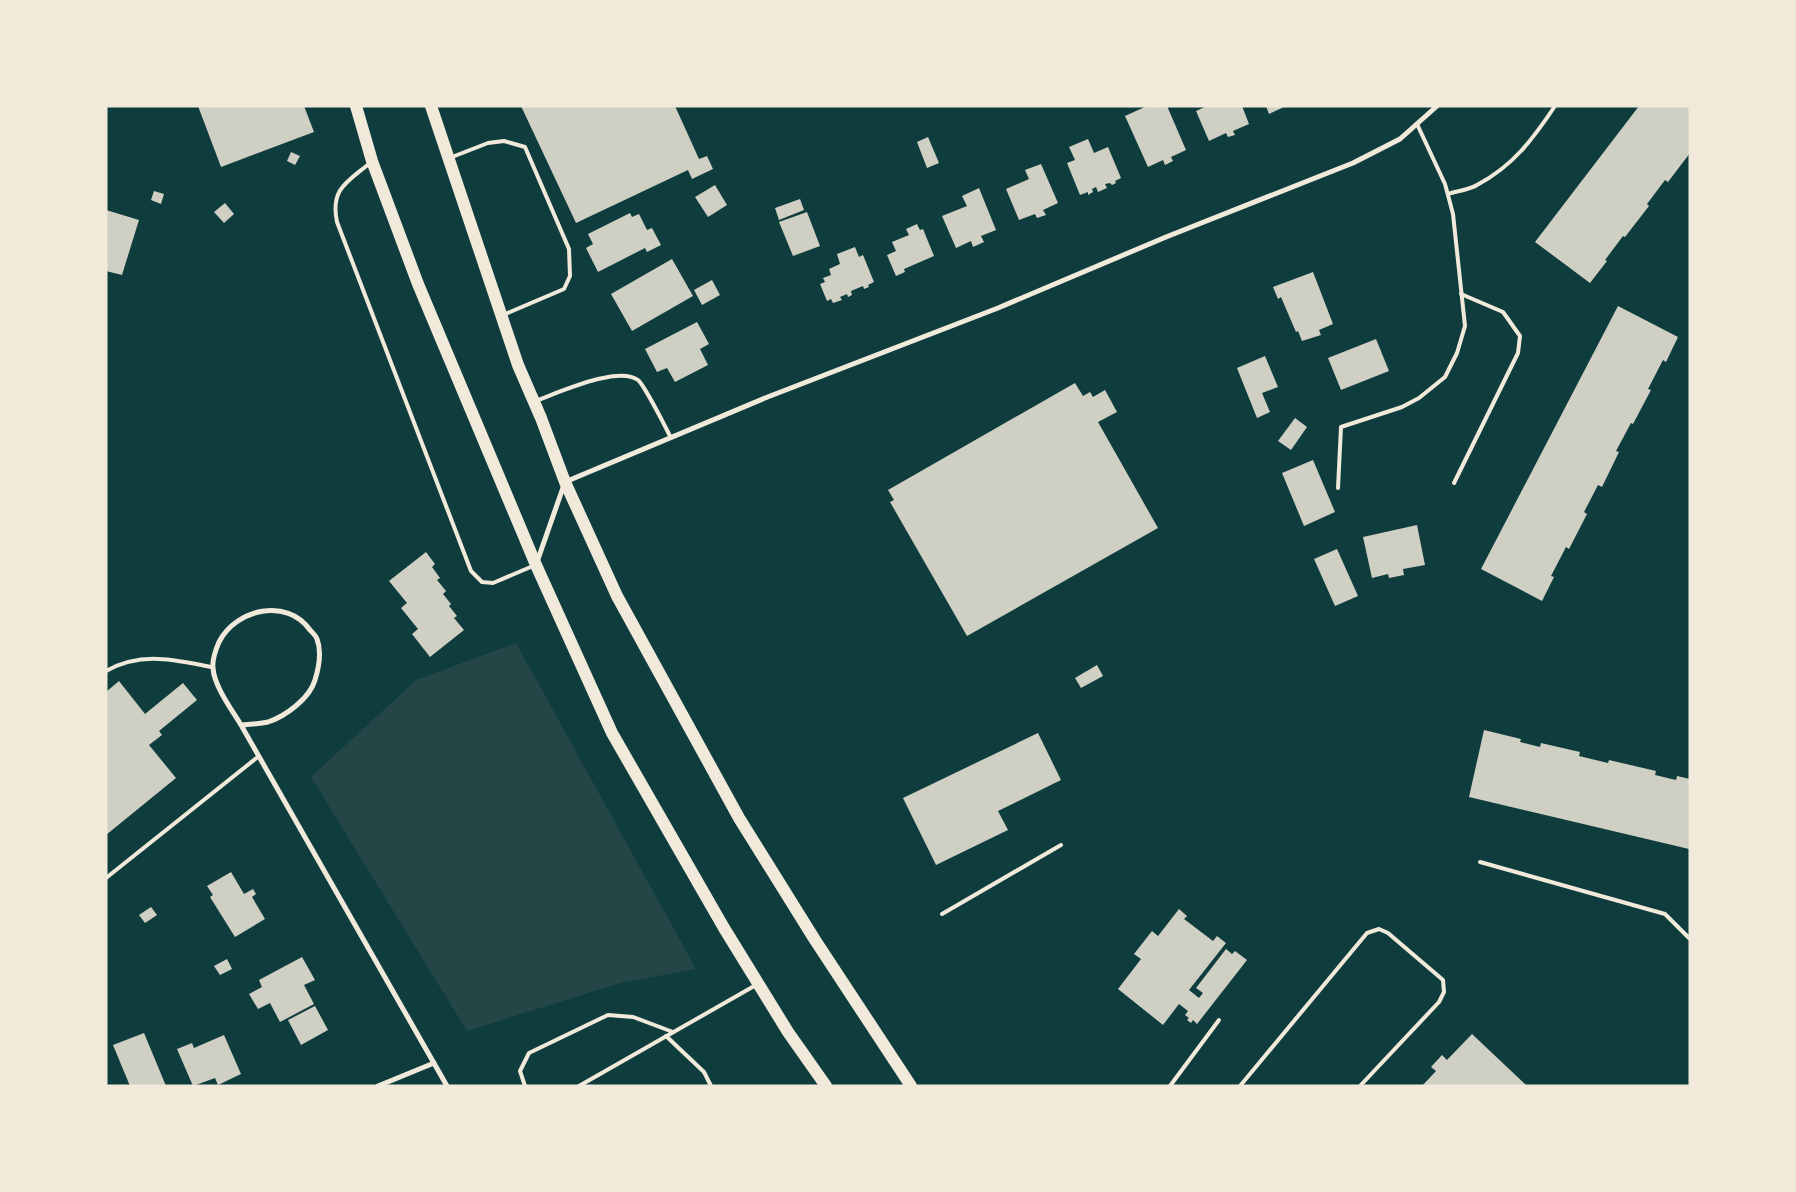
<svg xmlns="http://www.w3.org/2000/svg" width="1796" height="1192" viewBox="0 0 1796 1192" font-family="Commissioner,sans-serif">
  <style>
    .green { fill: #244646 }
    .building { fill: #cfcfc3 }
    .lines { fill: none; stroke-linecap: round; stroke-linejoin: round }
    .service { stroke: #f1e9da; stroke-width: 4 }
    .minor { stroke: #f1e9da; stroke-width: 5 }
    .primary { stroke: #f1e9da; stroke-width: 12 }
  </style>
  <rect width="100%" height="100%" fill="#0f3d3e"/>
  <!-- green -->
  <path class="green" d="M 516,643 L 696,969 L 620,983 L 467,1031 L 311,777 L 416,680 Z"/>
  <!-- building -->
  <g class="building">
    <path d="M 198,106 L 304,106 L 314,132 L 221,167 Z"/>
    <path d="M 521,106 L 675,106 L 699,159 L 707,156 L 713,169 L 692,179 L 688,170 L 576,223 Z"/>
    <path d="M 1147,106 L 1167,106 L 1186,150 L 1171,157 L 1173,161 L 1165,165 L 1163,160 L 1148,167 L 1125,116 Z"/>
    <path d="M 1207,106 L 1242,106 L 1249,124 L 1233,131 L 1235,135 L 1228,137 L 1226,133 L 1209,141 L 1196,111 Z"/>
    <path d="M 1266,106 L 1286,106 L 1269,114 Z"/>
    <path d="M 1639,106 L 1690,106 L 1690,153 L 1668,182 L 1665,180 L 1647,204 L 1649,206 L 1625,237 L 1623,236 L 1605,260 L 1607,261 L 1590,283 L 1535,242 Z"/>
    <path d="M 928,137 L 939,163 L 927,168 L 917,142 Z"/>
    <path d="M 1088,139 L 1094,153 L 1108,147 L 1121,178 L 1115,181 L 1116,183 L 1112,185 L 1110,183 L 1105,184 L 1107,188 L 1098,192 L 1096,187 L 1092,189 L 1093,192 L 1088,195 L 1088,192 L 1080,195 L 1067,163 L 1075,160 L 1069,147 Z"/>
    <path d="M 291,152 L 300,156 L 295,165 L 287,161 Z"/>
    <path d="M 1041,164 L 1058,203 L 1043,210 L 1046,215 L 1037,218 L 1035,214 L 1019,220 L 1006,189 L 1029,179 L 1025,170 Z"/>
    <path d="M 715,185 L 727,205 L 708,217 L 695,197 Z"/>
    <path d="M 979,188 L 996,230 L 981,236 L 984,242 L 973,247 L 971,241 L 956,248 L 942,216 L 967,206 L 962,196 Z"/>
    <path d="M 154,191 L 164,194 L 161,204 L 151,200 Z"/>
    <path d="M 800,199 L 804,210 L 779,220 L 775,208 Z"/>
    <path d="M 225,203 L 234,214 L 224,223 L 214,212 Z"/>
    <path d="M 106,210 L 139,220 L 122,275 L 106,271 Z"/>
    <path d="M 807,212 L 820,246 L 793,256 L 779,222 Z"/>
    <path d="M 630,213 L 632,217 L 639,214 L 647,230 L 652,228 L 661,245 L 647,252 L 645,248 L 598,272 L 586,248 L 593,244 L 588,234 Z"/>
    <path d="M 917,224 L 920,230 L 923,229 L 934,256 L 904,269 L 905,272 L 896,276 L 887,255 L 896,251 L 892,242 L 909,235 L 906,229 Z"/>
    <path d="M 855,247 L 859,257 L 863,255 L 874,282 L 868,285 L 869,287 L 864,289 L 863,286 L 851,291 L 852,295 L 848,297 L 847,294 L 840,297 L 842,300 L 833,303 L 831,299 L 827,301 L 820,284 L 825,282 L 823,278 L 831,275 L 829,269 L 840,264 L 837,254 Z"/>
    <path d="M 672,259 L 693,296 L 632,331 L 611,294 Z"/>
    <path d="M 1313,272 L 1333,324 L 1319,330 L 1321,335 L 1302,341 L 1298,331 L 1296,332 L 1281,297 L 1278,299 L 1273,287 Z"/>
    <path d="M 712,280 L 720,295 L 702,305 L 694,290 Z"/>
    <path d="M 1618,306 L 1678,337 L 1666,362 L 1663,360 L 1648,389 L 1651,390 L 1633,424 L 1631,423 L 1616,451 L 1619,452 L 1602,487 L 1598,485 L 1584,512 L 1587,514 L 1569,549 L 1566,547 L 1551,576 L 1554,577 L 1542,601 L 1481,569 Z"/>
    <path d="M 697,322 L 709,344 L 700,349 L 708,365 L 675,382 L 667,368 L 657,372 L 645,349 Z"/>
    <path d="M 1376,339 L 1389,371 L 1341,390 L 1328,358 Z"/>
    <path d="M 1265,356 L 1278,387 L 1262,393 L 1270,412 L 1257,418 L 1237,368 Z"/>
    <path d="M 1075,383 L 1083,396 L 1090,392 L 1093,397 L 1105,390 L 1117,412 L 1098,422 L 1158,528 L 967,636 L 890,502 L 894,500 L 888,490 Z"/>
    <path d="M 1295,418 L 1307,427 L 1291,450 L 1278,441 Z"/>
    <path d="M 1313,460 L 1335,512 L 1304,526 L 1282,473 Z"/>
    <path d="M 1417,525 L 1425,565 L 1403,569 L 1404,575 L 1389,578 L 1388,574 L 1372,578 L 1363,537 Z"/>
    <path d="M 1337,549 L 1358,596 L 1335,606 L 1314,559 Z"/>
    <path d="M 426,552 L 435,564 L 432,567 L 440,578 L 437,580 L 446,591 L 443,594 L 451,604 L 449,606 L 457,616 L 454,618 L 464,630 L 430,657 L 412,634 L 418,629 L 401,608 L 407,603 L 389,581 Z"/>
    <path d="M 1097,665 L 1103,676 L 1081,688 L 1075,678 Z"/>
    <path d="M 119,681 L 145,714 L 183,683 L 197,700 L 159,731 L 162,735 L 149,745 L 176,778 L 106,835 L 106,692 Z"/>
    <path d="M 1484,730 L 1521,739 L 1520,742 L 1540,747 L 1541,743 L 1580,752 L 1579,756 L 1608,763 L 1609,760 L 1656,771 L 1655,775 L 1676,780 L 1677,776 L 1690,779 L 1689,849 L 1469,797 Z"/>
    <path d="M 1038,733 L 1061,780 L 998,811 L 1008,830 L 936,865 L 903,798 Z"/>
    <path d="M 231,872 L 244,894 L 253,889 L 256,894 L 252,897 L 265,919 L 235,937 L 210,897 L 213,895 L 207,886 Z"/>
    <path d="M 151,907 L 157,915 L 145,923 L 139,915 Z"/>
    <path d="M 1179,909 L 1187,916 L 1184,919 L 1213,941 L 1217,936 L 1226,943 L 1189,990 L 1199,998 L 1203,993 L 1196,988 L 1226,949 L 1232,954 L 1235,951 L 1247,960 L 1197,1024 L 1193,1020 L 1191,1023 L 1187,1020 L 1189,1018 L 1185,1015 L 1188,1011 L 1179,1004 L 1163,1025 L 1118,989 L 1141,959 L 1134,954 L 1152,931 L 1158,936 Z"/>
    <path d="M 302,957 L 315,980 L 304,985 L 314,1004 L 280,1022 L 270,1003 L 258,1009 L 249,994 L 262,987 L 259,980 Z"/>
    <path d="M 227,959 L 232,969 L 220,975 L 214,966 Z"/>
    <path d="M 315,1006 L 328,1030 L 301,1045 L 288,1020 Z"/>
    <path d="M 144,1033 L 166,1086 L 130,1086 L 113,1045 Z"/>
    <path d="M 1472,1034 L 1527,1086 L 1422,1086 L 1436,1071 L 1431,1067 L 1442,1055 L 1447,1060 Z"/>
    <path d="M 224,1035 L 241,1074 L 218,1085 L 215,1078 L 193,1086 L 177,1049 L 192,1043 L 194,1048 Z"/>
  </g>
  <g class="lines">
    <!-- service -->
    <g class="service">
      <path d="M 452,157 L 488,143 L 504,141 L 525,147 L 569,249 L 570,276 L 564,289 L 503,315"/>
      <path d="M 370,163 C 347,182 330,189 337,222 L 471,571 L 482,582 L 493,583 L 533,566"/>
      <path d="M 1448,194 C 1457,191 1469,190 1477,185 C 1513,166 1533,139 1555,106"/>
      <path d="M 535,401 C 558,393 618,365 638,380 C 644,385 666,428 671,438"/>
      <path d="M 1454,483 L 1518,353 L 1520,336 L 1503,312 L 1461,294"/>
      <path d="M 1338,488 L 1341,427 L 1402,407 L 1419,398 L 1445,377 L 1457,353 L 1465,326 L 1453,214 L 1445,184 L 1417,124"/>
      <path d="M 106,671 C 142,651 174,660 212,667"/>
      <path d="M 1480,862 L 1665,914 L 1690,939"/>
      <path d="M 106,878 L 259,756"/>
      <path d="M 942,914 L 1061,845"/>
      <path d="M 666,1036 L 704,1072 L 711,1086"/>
      <path d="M 525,1086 L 520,1071 L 529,1053 L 608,1015 L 633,1017 L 673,1032"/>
      <path d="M 579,1086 L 756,985"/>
      <path d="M 1170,1086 L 1219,1020"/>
      <path d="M 1240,1086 L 1367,933 L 1379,929 L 1388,933 L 1443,980 L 1444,992 L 1439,1002 L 1360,1086"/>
    </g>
    <!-- minor -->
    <g class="minor">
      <path d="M 537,562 L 565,482 L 765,398 L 998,308 L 1166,237 L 1353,163 L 1400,139 L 1437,106"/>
      <path d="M 241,725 C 250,724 260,724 268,722 C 286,716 310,698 315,680 C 319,667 322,652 317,639 C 316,636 312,632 310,630 C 287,597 236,609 219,642 C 216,649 212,660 213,668 C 214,686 232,710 241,725 L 447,1086"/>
      <path d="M 378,1086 L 434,1063"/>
    </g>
    <!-- primary -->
    <g class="primary">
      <path d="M 356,106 L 372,161 L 418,284 L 536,565 L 612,733 L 724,928 L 788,1032 L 826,1086"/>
      <path d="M 431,106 L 518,365 L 541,418 L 565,482 L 617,596 L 739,818 L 815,940 L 911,1086"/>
    </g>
  </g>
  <!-- border -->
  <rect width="1796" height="1192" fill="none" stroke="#f1e9da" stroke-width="215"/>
</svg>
